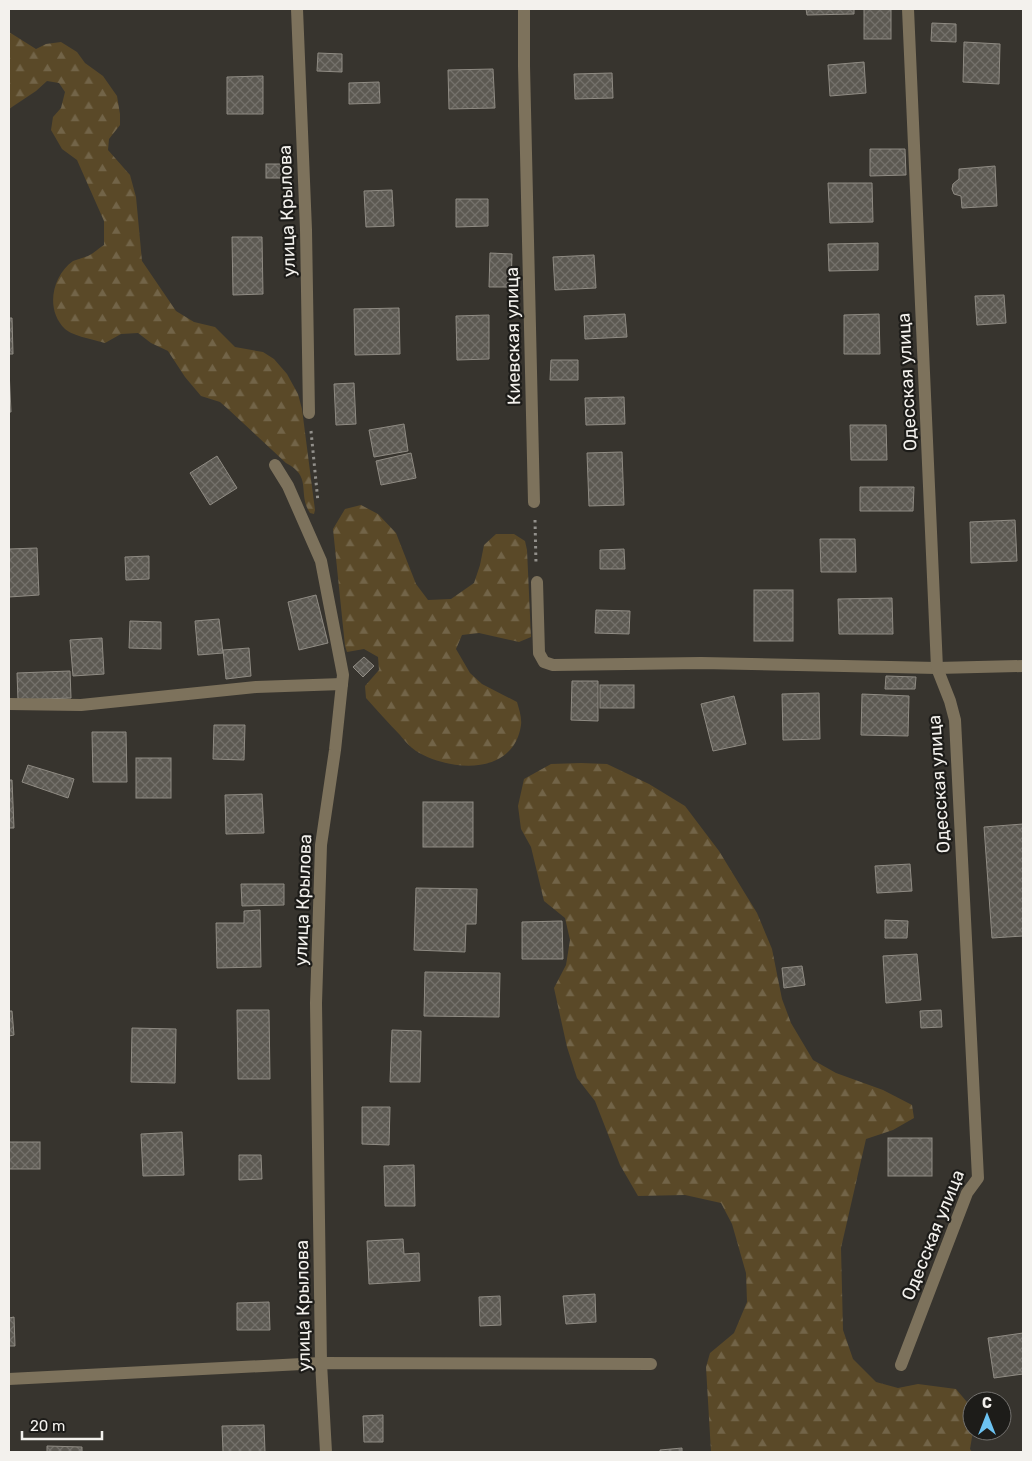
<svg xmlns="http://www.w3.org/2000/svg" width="1032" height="1461" viewBox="0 0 1032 1461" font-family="Rubik,sans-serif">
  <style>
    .forest { fill: url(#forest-firs) }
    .building { fill: url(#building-cross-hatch); stroke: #8f8b83 }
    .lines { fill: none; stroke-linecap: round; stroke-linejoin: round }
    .path { stroke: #92908b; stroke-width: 3; stroke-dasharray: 2.5 4; stroke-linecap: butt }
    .minor { stroke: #7d725c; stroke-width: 12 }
    .labels { text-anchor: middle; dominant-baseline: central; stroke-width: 4.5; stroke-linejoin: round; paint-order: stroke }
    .street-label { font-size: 18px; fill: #f3f1ed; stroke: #1d1c19 }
  </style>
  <defs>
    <pattern id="forest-firs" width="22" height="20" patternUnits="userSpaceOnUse" patternTransform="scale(1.25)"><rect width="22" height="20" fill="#5a4928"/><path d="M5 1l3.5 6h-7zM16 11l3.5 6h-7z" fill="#726448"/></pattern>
    <pattern id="building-cross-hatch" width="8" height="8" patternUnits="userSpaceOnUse" patternTransform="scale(1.25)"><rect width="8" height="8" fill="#5c5952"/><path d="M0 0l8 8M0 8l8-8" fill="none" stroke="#74716b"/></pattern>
  </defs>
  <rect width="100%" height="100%" fill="#37342e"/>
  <!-- forest -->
  <g class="forest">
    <path d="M 9,32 L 36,49 L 46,44 L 61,42 L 77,52 L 85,63 L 103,76 L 117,96 L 120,114 L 120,125 L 109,139 L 108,150 L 130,175 L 136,197 L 142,261 L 176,311 L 194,322 L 215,327 L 235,347 L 263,352 L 274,359 L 287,374 L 298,394 L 302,409 L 315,510 L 314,514 L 310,513 C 297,493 313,477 286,463 L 228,409 L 220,402 L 201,396 L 185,377 L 168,351 L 151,343 L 138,333 L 121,334 L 105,343 C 95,340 73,336 65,329 C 45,310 52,276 73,261 C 78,259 83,258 88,256 C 94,253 99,248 104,245 L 104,221 L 77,160 L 62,149 L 51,130 L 53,117 L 61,108 L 65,92 L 59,83 L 47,81 L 36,91 L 9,109 Z"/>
    <path d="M 361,505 L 378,514 L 396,533 L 416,584 L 428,600 L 451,599 L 474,583 L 480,565 L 484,545 L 496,534 L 514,534 L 525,541 L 527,550 L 531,637 L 519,642 L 479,633 L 462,635 L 456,649 L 470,673 L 482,684 L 517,702 C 519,709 522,718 521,725 C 514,776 450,772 416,751 C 410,747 404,740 400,735 C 388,723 377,710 366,698 L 365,686 L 379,670 L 378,657 L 364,649 L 347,652 L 345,646 L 333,529 L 345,509 Z"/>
    <path d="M 581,763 L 607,764 L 649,784 L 685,806 L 719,851 L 757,913 L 772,949 L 782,999 L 791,1023 L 813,1060 L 836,1073 L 883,1090 L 912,1105 L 914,1118 L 893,1130 L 866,1139 L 841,1248 L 843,1330 L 853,1359 L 876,1382 L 898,1388 L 918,1384 L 956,1389 L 972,1408 L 972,1431 L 973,1431 L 970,1449 L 972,1452 L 711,1452 L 706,1367 L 710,1353 L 734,1333 L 747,1302 L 746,1273 L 732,1224 L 721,1203 L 685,1195 L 638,1196 L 620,1165 L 595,1101 L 577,1078 L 567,1047 L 554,988 L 566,965 L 570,940 L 565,918 L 544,901 L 531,847 L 521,829 L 518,806 L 524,779 L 551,764 Z"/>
  </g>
  <!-- building -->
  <g class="building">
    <path d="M 806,9 L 854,9 L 854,14 L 807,15 Z"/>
    <rect x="864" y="9" width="27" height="30"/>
    <path d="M 932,23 L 956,24 L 956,42 L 931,41 Z"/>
    <path d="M 964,42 L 1000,44 L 999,84 L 963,82 Z"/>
    <path d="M 318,53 L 342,54 L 342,72 L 317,71 Z"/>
    <path d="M 864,62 L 866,93 L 830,96 L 828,65 Z"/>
    <path d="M 493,69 L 495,108 L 449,109 L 448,70 Z"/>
    <path d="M 612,73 L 613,98 L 575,99 L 574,74 Z"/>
    <path d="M 263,76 L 263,114 L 227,114 L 227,77 Z"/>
    <path d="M 379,82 L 380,103 L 349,104 L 349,83 Z"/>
    <path d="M 870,149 L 905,149 L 906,175 L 870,176 Z"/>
    <rect x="266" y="164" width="20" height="14"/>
    <path d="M 995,166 L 997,206 L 962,208 L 961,196 L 954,194 L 952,189 L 953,184 L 959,179 L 959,169 Z"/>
    <path d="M 828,183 L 872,183 L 873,222 L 830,223 Z"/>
    <path d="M 392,190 L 394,226 L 366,227 L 364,191 Z"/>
    <path d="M 456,199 L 488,199 L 488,226 L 456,227 Z"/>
    <path d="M 232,237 L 262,237 L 263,294 L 233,295 Z"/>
    <path d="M 878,243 L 878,270 L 829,271 L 828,244 Z"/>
    <path d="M 490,253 L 512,254 L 511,287 L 489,287 Z"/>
    <path d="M 594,255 L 596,288 L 555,290 L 553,257 Z"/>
    <path d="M 1004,295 L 1006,323 L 977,325 L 975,296 Z"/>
    <path d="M 399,308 L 400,354 L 355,355 L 354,309 Z"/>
    <path d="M 625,314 L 627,337 L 585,339 L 584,316 Z"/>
    <path d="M 879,314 L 880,354 L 844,354 L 844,315 Z"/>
    <path d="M 489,315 L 489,359 L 457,360 L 456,316 Z"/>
    <path d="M 9,318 L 12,318 L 13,354 L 9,354 Z"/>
    <path d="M 551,360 L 578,360 L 578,380 L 550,380 Z"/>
    <path d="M 9,370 L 11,412 L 9,412 Z"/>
    <path d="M 354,383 L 356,424 L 336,425 L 334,384 Z"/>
    <path d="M 624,397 L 625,424 L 586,425 L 585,398 Z"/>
    <path d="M 404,424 L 408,451 L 374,457 L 369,430 Z"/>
    <path d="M 850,425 L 886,425 L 887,460 L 851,460 Z"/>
    <path d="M 622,452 L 624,505 L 589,506 L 587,453 Z"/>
    <path d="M 411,453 L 416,478 L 381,485 L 376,461 Z"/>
    <path d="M 217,456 L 237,488 L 210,505 L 190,473 Z"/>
    <path d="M 860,487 L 914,487 L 913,511 L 860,511 Z"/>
    <path d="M 1015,520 L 1017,561 L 971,563 L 970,522 Z"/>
    <path d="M 820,539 L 855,539 L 856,572 L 821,572 Z"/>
    <path d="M 37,548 L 39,595 L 9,597 L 9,549 Z"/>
    <path d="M 624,549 L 625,569 L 600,569 L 600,550 Z"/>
    <path d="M 149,556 L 149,579 L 126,580 L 125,557 Z"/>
    <rect x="754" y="590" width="39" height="51"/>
    <path d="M 316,595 L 328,643 L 299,650 L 288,602 Z"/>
    <path d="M 892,598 L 893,634 L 839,634 L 838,599 Z"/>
    <path d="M 596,610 L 630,611 L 629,634 L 595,633 Z"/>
    <path d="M 219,619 L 223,653 L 198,655 L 195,621 Z"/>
    <path d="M 130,621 L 161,622 L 161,649 L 129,648 Z"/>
    <path d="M 102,638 L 104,674 L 73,676 L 70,640 Z"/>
    <path d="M 249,648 L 251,676 L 226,679 L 223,650 Z"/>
    <path d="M 364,657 L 374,666 L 363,677 L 353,667 Z"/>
    <path d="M 70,671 L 71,698 L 18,700 L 17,673 Z"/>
    <path d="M 886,676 L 916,677 L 915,689 L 885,689 Z"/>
    <path d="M 572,681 L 598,681 L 598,721 L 571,720 Z"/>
    <rect x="600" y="685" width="34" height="23"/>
    <path d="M 819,693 L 820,739 L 783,740 L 782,694 Z"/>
    <path d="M 862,694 L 909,696 L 908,736 L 861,735 Z"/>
    <path d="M 734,696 L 746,744 L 713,751 L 701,704 Z"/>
    <path d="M 214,725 L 245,725 L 244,760 L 213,759 Z"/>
    <path d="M 92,732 L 126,732 L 127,782 L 93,782 Z"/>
    <rect x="136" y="758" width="35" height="40"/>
    <path d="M 28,765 L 74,779 L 68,798 L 22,782 Z"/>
    <path d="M 9,780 L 12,780 L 14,828 L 9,828 Z"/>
    <path d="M 262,794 L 264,833 L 226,834 L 225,795 Z"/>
    <rect x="423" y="802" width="50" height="45"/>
    <path d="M 1023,824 L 1023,936 L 992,938 L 984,827 Z"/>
    <path d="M 910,864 L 912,891 L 877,893 L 875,866 Z"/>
    <path d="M 241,884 L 284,884 L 284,905 L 242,906 Z"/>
    <path d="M 416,888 L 477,889 L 476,924 L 466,924 L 465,952 L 414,950 Z"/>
    <path d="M 260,910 L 261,967 L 217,968 L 216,923 L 244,923 L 244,911 Z"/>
    <path d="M 885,920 L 908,921 L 907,938 L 885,938 Z"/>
    <path d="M 562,921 L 563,959 L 522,959 L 522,922 Z"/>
    <path d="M 917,954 L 921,1000 L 886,1003 L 883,956 Z"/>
    <path d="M 802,966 L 805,985 L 784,988 L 782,968 Z"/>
    <path d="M 425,972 L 500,973 L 499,1017 L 424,1016 Z"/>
    <path d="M 237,1010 L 269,1010 L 270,1079 L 238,1079 Z"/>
    <path d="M 941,1010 L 942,1027 L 921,1028 L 920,1011 Z"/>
    <path d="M 9,1011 L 12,1011 L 14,1035 L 9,1036 Z"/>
    <path d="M 132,1028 L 176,1029 L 175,1083 L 131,1082 Z"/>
    <path d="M 392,1030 L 421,1031 L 420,1082 L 390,1082 Z"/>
    <path d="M 362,1107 L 390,1107 L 389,1145 L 362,1144 Z"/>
    <path d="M 182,1132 L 184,1175 L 143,1176 L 141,1134 Z"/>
    <rect x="888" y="1138" width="44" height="38"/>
    <rect x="9" y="1142" width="31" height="27"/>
    <path d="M 239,1155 L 261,1155 L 262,1179 L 239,1180 Z"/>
    <path d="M 414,1165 L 415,1206 L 385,1206 L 384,1166 Z"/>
    <path d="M 403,1239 L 404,1254 L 419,1253 L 420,1281 L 369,1284 L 367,1241 Z"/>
    <path d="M 595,1294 L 596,1322 L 566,1324 L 563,1296 Z"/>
    <path d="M 500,1296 L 501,1325 L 480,1326 L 479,1297 Z"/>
    <path d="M 269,1302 L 270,1330 L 237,1330 L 237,1303 Z"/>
    <path d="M 14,1317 L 15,1346 L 9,1346 L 9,1318 Z"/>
    <path d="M 1023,1333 L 1023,1374 L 994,1378 L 988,1338 Z"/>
    <path d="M 383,1415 L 383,1442 L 364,1442 L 363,1416 Z"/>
    <path d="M 264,1425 L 265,1452 L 223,1452 L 222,1426 Z"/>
    <path d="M 47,1446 L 82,1447 L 82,1452 L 47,1452 Z"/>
    <path d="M 682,1448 L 682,1452 L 660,1452 L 660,1450 Z"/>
  </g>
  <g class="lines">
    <!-- path -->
    <g class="path">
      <path d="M 311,431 L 318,502"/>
      <path d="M 535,520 L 536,564"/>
    </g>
    <!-- minor -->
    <g class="minor">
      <path d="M 297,9 L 306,230 L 309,413"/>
      <path d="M 524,9 L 524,66 L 534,502"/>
      <path d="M 275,465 L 288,486 L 321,561 L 343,675 L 342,684"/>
      <path d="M 537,582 L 539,653 L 544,662 L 553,665 L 701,663 L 937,668 L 1023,666"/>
      <path d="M 9,704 L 81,705 L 256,687 L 342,684 L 335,750 L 321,845 L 316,1003 L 321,1363 L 326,1452"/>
      <path d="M 901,1365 L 967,1193 L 978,1178 L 955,720 L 950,701 L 937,668 L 908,9"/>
      <path d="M 9,1379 L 321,1363 L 651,1364"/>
    </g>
  </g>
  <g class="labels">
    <!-- street labels -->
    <g class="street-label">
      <text transform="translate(287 211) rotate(-92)">улица Крылова</text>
      <text transform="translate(513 336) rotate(-91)">Киевская улица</text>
      <text transform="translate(907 382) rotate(-93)">Одесская улица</text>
      <text transform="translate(939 784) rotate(-94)">Одесская улица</text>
      <text transform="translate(303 900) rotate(-88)">улица Крылова</text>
      <text transform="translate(933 1235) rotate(-68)">Одесская улица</text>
      <text transform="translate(303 1306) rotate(-91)">улица Крылова</text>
    </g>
  </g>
  <!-- border -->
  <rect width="1032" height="1461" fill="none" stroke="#f3f1ed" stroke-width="20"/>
  <!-- north arrow -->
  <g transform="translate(987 1416)"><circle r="24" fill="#1d1c19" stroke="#73716e"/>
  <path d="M0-4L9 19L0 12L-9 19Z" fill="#6cc3f2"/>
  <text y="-8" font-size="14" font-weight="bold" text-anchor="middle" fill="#f3f1ed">С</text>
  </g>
  <!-- scale -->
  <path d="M22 1431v8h80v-8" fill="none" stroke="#f3f1ed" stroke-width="2.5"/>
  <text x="30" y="1431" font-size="15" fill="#f3f1ed" stroke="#1d1c19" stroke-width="4" paint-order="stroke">20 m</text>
</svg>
